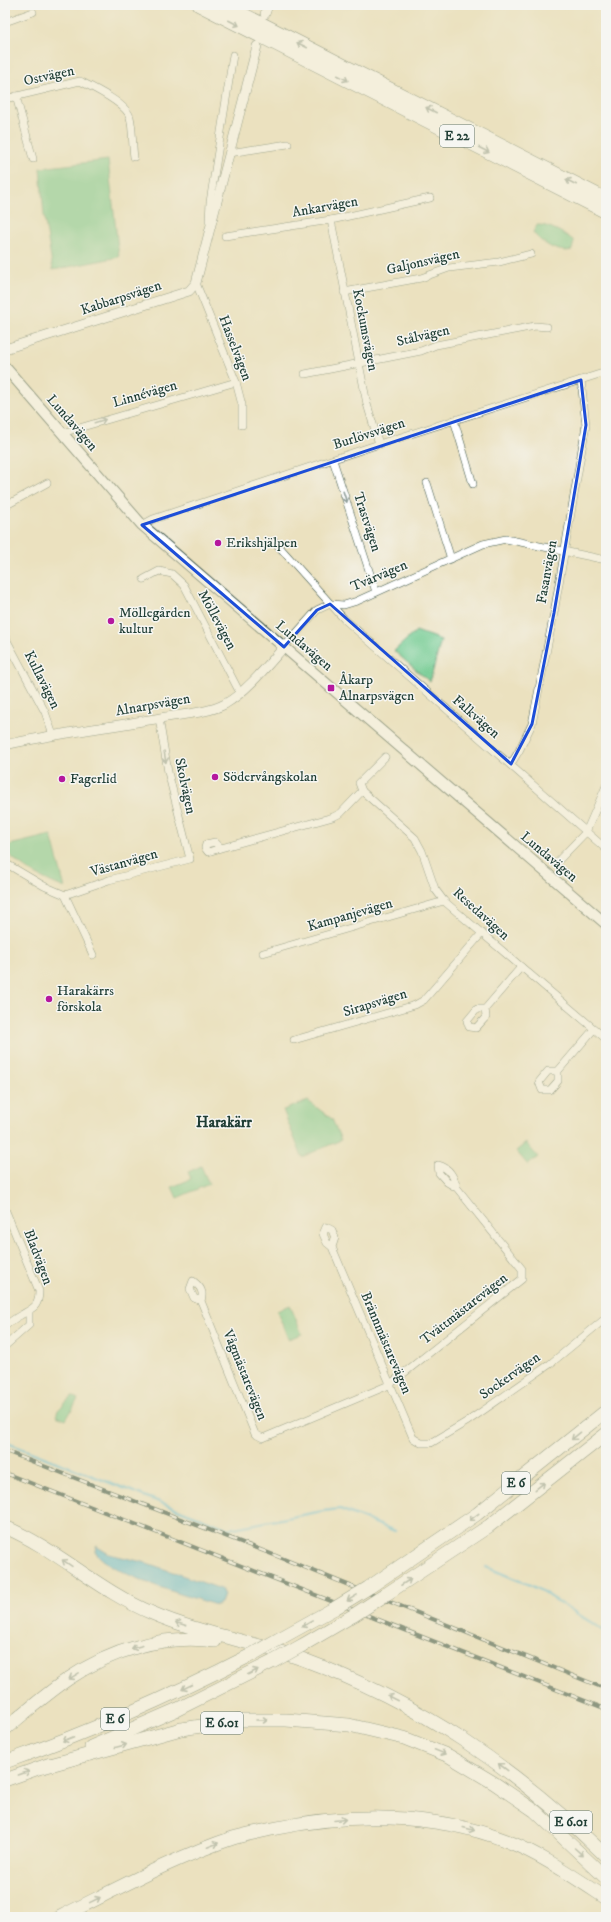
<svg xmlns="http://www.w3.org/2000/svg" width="611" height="1922" viewBox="0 0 611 1922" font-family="'IM FELL DW Pica',serif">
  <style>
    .green { fill: #72cb91; stroke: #488462 }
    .water { fill: #5bbbd9; stroke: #3d7c86 }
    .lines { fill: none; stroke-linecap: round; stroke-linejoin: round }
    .stream { stroke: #5bbbd9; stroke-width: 2.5 }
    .minor-casing { stroke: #3e5649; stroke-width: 8 }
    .tertiary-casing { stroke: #3e5649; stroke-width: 10 }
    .secondary-casing { stroke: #3e5649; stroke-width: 12 }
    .motorway-casing { stroke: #3e5649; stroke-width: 14 }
    .minor { stroke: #fff; stroke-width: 7 }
    .tertiary { stroke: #fff; stroke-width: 9 }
    .secondary { stroke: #fff; stroke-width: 10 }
    .motorway { stroke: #fff; stroke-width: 13 }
    .rail-casing { stroke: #1f3d34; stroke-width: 4 }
    .rail { stroke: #f6f6f2; stroke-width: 2.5; stroke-dasharray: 8; stroke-linecap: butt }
    .motorway-bridge-casing { stroke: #3e5649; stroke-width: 14; stroke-linecap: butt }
    .motorway-bridge { stroke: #fff; stroke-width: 13 }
    .oneway { stroke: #8f9e9a }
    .marked { fill: none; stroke: #1d4ed8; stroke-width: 3; stroke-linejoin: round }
    .poi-dot { fill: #b5179e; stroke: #f6f6f2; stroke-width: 1.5 }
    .labels { text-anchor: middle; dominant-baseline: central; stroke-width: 3; stroke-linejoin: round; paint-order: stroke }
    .shield { fill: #f6f6f2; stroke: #60746d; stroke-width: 1 }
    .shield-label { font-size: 13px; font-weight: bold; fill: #1f3d34 }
    .street-label { font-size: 14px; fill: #1f3d34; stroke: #f6f6f2 }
    .poi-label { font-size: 14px; fill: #1f3d34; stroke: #f6f6f2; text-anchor: start }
    .neighbourhood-label { font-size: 15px; font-weight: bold; fill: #1f3d34; stroke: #f6f6f2 }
  </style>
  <rect width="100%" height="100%" fill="#f6f6f2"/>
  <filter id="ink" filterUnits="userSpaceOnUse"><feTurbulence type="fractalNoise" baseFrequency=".025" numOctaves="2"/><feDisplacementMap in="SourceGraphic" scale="8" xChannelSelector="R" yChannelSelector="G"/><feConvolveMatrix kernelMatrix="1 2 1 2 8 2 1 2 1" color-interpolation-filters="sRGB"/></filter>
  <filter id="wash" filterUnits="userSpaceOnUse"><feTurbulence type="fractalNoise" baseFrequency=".012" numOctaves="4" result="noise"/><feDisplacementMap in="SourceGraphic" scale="16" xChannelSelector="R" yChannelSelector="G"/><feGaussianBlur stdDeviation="0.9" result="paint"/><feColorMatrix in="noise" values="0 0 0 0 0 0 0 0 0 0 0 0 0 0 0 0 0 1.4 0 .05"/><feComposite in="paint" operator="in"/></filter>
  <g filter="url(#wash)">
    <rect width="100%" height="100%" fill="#ebe1bf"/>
    <!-- green -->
    <g class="green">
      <path d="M 108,160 L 119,257 L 53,270 L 44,216 L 40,168 Z"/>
      <path d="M 537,225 C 548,224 566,234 574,241 L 572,250 C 559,254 540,243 533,232 Z"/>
      <path d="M 416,631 L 441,640 L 430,682 L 394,651 Z"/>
      <path d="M 51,835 L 65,888 C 44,880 19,867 5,850 L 5,846 Z"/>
      <path d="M 308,1101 L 332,1119 L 341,1140 L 302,1157 L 283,1110 Z"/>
      <path d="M 526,1143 L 538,1157 L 528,1165 L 516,1151 Z"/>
      <path d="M 201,1166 L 209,1184 L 177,1198 L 172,1187 L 191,1179 L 188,1172 Z"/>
      <path d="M 290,1305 L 302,1334 L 288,1339 L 277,1311 Z"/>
      <path d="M 72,1396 L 78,1399 L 66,1420 L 56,1416 L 58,1410 Z"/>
    </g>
    <!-- water -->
    <path class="water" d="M 96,1546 L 109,1554 L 147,1563 L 221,1589 L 224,1595 L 221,1603 L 216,1605 C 190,1597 107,1574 95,1551 Z"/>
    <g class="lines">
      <!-- stream -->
      <g class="stream">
        <path d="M 5,1442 L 229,1529 L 323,1511 L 340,1509 L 395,1531"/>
        <path d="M 486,1567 L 537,1588 L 606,1632"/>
      </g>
    </g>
  </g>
  <g filter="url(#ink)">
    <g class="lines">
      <defs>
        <g id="minor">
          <path d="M 5,22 L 33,12"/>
          <path d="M 16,96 L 33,159"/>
          <path d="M 5,99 L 80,81 C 92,87 126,103 130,117 C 133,129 132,144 134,157"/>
          <path d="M 229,153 L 288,144"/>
          <path d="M 331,220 L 367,404 L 379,444"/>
          <path d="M 209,221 L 210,202 L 233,55"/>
          <path d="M 225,236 L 331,220 L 430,198"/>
          <path d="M 196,283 L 236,382 L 242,405 L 242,425"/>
          <path d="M 344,292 L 421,278 L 449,268 L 499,262 L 531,254"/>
          <path d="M 305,374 L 421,351 L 436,345 L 535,326 L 547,327"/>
          <path d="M 454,420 L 473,484"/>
          <path d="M 62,433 L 236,382"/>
          <path d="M 333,460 L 376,592"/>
          <path d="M 427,483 L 451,559"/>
          <path d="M 5,506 L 47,483"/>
          <path d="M 142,525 L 153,519 L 379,444 L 606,372"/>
          <path d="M 275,542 L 344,619 L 606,849"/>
          <path d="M 144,579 L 159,571 L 172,574 L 184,585 L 240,693"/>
          <path d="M 5,637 L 45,712 L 53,735"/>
          <path d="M 284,647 L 317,610 L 330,604 L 344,605 L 357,601 L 483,544 L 506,539 L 606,560"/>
          <path d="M 511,764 L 519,751 L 532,724 L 554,613 L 586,425 L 581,380"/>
          <path d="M 362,791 L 359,783 L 385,757"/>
          <path d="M 221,848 L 208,852 L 205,848 L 206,844 L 215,842 L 221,848 L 333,817 L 341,813 L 362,791 L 415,838 L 422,851 L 435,889 L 444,901 L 606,1039"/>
          <path d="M 558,861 L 586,832 L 606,786"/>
          <path d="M 5,863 L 44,886 L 65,895 L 93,955"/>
          <path d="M 65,895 L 109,880 L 190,859 L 168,772 L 159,718"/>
          <path d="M 263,953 L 444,901"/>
          <path d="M 485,1009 L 486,1017 L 476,1028 L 469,1027 L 467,1021 L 477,1009 L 485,1009 L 521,967"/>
          <path d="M 294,1040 L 415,1005 L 424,1000 L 482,933"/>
          <path d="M 558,1071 L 558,1081 L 550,1090 L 542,1090 L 539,1082 L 548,1071 L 558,1071 L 594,1029"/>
          <path d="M 5,1209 L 39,1291 C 39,1307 33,1308 21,1315 C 15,1318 10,1322 5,1326"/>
          <path d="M 332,1247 L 327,1243 L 323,1234 L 326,1227 L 332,1230 L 335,1238 L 332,1247 L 413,1438 L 421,1443 L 431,1443 L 468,1421 L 550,1364 L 606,1318"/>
          <path d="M 201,1301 L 194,1298 L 190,1289 L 193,1281 C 201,1287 204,1292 201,1301 L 255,1434 L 263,1438 L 389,1385 L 522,1279 L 522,1269 L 457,1188 C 454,1177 450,1168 438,1165 L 439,1173 L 447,1182 L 457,1188"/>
          <path d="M 5,1346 L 29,1325 L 29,1312"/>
        </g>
        <g id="tertiary">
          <path d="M 265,14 L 268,5"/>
          <path d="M 5,349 L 189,291 L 196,283 L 257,46"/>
          <path d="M 5,745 C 58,733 112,727 166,717 C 185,714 208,713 225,704 C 246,692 268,665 284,647"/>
        </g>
        <path id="secondary" d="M 5,367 L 142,525 L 606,924"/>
        <g id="motorway">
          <path d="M 199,5 L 606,212"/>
          <path d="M 225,5 L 606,199"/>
          <path d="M 5,1527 C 57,1549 99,1591 152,1613 C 200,1634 253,1641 302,1659 C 421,1703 515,1768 606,1856"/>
          <path d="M 368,1588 L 477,1514 L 606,1411"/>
          <path d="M 385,1595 L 489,1526 L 606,1434"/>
          <path d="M 279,1639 L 335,1608"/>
          <path d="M 301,1646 L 354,1615"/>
          <path d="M 5,1729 C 26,1712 46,1694 68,1679 C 111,1650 163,1634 215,1641"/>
          <path d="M 91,1747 L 178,1709 L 274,1661"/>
          <path d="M 5,1762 C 90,1732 171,1696 251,1655"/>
          <path d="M 43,1767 L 181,1729 L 242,1720 L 286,1720 L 349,1725 L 404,1738 L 449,1756 L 494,1783 L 535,1811 L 606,1878"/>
          <path d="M 5,1780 L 50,1764"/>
          <path d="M 60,1917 C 117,1889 173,1858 233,1838 C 245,1834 259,1832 272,1829 C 348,1813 433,1812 507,1841 C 542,1855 574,1877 606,1898"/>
        </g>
      </defs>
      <!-- minor casing -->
      <use href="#minor" class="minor-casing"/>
      <!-- tertiary casing -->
      <use href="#tertiary" class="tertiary-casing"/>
      <!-- secondary casing -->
      <use href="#secondary" class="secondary-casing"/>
      <!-- motorway casing -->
      <use href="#motorway" class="motorway-casing"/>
      <!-- minor -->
      <use href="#minor" class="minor"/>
      <!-- tertiary -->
      <use href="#tertiary" class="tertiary"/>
      <!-- secondary -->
      <use href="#secondary" class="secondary"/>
      <!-- motorway -->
      <use href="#motorway" class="motorway"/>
      <defs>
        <g id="rail">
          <path d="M 5,1451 L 274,1555 L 606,1689"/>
          <path d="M 5,1473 L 606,1709"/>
        </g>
      </defs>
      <!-- rail casing -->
      <use href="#rail" class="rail-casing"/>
      <!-- rail -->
      <use href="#rail" class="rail"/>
      <defs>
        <g id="motorway-bridge">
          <path d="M 335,1608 L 368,1588"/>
          <path d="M 354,1615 L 385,1595"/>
          <path d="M 251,1655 L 279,1639"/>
          <path d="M 274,1661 L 301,1646"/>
        </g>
      </defs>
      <!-- motorway-bridge casing -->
      <use href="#motorway-bridge" class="motorway-bridge-casing"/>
      <!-- motorway-bridge -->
      <use href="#motorway-bridge" class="motorway-bridge"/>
    </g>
    <!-- one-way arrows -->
    <defs><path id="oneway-shaft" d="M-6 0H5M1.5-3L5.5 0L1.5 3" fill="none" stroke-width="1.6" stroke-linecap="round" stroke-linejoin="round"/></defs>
    <g class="oneway">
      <use href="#oneway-shaft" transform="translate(234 23) rotate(27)"/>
      <use href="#oneway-shaft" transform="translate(302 45) rotate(-153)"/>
      <use href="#oneway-shaft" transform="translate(343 78) rotate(27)"/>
      <use href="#oneway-shaft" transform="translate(431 110) rotate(-153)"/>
      <use href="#oneway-shaft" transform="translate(484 150) rotate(27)"/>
      <use href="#oneway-shaft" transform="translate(571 182) rotate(-153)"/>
      <use href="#oneway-shaft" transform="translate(100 421) rotate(-17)"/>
      <use href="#oneway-shaft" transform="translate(345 497) rotate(72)"/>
      <use href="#oneway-shaft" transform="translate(165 757) rotate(81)"/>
      <use href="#oneway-shaft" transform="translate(576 1436) rotate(141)"/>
      <use href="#oneway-shaft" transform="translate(540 1486) rotate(-38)"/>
      <use href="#oneway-shaft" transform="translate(474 1517) rotate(143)"/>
      <use href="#oneway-shaft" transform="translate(67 1563) rotate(-146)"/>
      <use href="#oneway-shaft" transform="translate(406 1582) rotate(-33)"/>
      <use href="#oneway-shaft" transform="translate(352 1598) rotate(149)"/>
      <use href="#oneway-shaft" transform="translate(181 1624) rotate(-162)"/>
      <use href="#oneway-shaft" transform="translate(307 1624) rotate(150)"/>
      <use href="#oneway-shaft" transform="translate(137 1647) rotate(165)"/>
      <use href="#oneway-shaft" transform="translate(253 1672) rotate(-27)"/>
      <use href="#oneway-shaft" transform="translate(74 1676) rotate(149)"/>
      <use href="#oneway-shaft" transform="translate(187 1687) rotate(154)"/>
      <use href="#oneway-shaft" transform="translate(393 1698) rotate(-153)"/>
      <use href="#oneway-shaft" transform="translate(262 1720)"/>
      <use href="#oneway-shaft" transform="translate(68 1739) rotate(158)"/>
      <use href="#oneway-shaft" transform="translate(121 1746) rotate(-15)"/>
      <use href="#oneway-shaft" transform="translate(440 1752) rotate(22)"/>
      <use href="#oneway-shaft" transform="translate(503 1767) rotate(-143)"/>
      <use href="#oneway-shaft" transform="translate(24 1773) rotate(-19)"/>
      <use href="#oneway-shaft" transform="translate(340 1820) rotate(-5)"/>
      <use href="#oneway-shaft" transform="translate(469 1829) rotate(15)"/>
      <use href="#oneway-shaft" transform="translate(213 1845) rotate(-21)"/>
      <use href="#oneway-shaft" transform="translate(579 1852) rotate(42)"/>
      <use href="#oneway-shaft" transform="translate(95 1900) rotate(-26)"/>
    </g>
  </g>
  <!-- marked area -->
  <path d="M0 0H611V1922H0ZM 581,380 L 586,425 L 554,613 L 532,724 L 511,764 L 330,604 L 317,610 L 284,647 L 142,525 Z" fill="#ebe1bf" fill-opacity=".55" fill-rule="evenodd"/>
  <path class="marked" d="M 581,380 L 586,425 L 554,613 L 532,724 L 511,764 L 330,604 L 317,610 L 284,647 L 142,525 Z"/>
  <!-- markers -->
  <g class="poi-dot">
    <circle cx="218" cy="543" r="4"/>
    <circle cx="111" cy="621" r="4"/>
    <rect x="327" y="684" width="8" height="8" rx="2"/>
    <circle cx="215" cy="777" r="4"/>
    <circle cx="62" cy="779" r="4"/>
    <circle cx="49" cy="999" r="4"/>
  </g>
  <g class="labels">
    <!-- shield labels -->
    <g class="shield">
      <rect x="440" y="125" width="34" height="22" rx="3"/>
      <rect x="502" y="1472" width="28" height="22" rx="3"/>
      <rect x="101" y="1708" width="28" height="22" rx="3"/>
      <rect x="201" y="1712" width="42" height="22" rx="3"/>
      <rect x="550" y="1811" width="42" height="22" rx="3"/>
    </g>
    <g class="shield-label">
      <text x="457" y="136">E 22</text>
      <text x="516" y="1483">E 6</text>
      <text x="115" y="1719">E 6</text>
      <text x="222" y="1723">E 6.01</text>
      <text x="571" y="1822">E 6.01</text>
    </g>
    <!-- street labels -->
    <g class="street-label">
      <text transform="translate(49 76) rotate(-12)">Ostvägen</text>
      <text transform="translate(325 207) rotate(-10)">Ankarvägen</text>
      <text transform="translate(423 262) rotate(-13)">Galjonsvägen</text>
      <text transform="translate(121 298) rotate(-18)">Kabbarpsvägen</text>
      <text transform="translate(365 330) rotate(79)">Kockumsvägen</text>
      <text transform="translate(423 336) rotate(-13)">Stålvägen</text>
      <text transform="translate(235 348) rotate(69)">Hasselvägen</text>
      <text transform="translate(145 394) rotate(-16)">Linnévägen</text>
      <text transform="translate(72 423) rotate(49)">Lundavägen</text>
      <text transform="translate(369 434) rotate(-18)">Burlövsvägen</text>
      <text transform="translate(367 522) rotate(72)">Trastvägen</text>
      <text transform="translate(547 572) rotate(-80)">Fasanvägen</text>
      <text transform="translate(379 576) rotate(-23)">Tvärvägen</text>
      <text transform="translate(217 620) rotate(62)">Möllevägen</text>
      <text transform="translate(304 646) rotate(40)">Lundavägen</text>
      <text transform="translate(42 680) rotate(63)">Kullavägen</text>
      <text transform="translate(153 705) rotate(-10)">Alnarpsvägen</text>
      <text transform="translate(476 717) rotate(41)">Falkvägen</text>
      <text transform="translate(185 786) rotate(78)">Skolvägen</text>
      <text transform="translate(549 857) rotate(40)">Lundavägen</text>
      <text transform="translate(124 863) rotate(-16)">Västanvägen</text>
      <text transform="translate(481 914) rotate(42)">Resedavägen</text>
      <text transform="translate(350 915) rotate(-16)">Kampanjevägen</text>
      <text transform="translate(375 1003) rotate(-17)">Sirapsvägen</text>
      <text transform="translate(38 1257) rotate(69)">Bladvägen</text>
      <text transform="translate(464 1309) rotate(-38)">Tvättmästarevägen</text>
      <text transform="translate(386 1343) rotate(67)">Brännmästarevägen</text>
      <text transform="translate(245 1375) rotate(68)">Vågmästarevägen</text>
      <text transform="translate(510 1376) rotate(-35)">Sockervägen</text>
    </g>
    <!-- poi labels -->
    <g class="poi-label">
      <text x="226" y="543">Erikshjälpen</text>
      <text x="119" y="613">Möllegården<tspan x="119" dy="16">kultur</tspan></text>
      <text x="339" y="680">Åkarp<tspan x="339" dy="16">Alnarpsvägen</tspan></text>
      <text x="223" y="777">Södervångskolan</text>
      <text x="70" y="779">Fagerlid</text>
      <text x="57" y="991">Harakärrs<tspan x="57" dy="16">förskola</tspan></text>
    </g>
    <!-- neighbourhood labels -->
    <g class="neighbourhood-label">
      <text x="224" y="1122">Harakärr</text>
    </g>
  </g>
  <!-- margin -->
  <rect width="611" height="1922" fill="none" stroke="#f6f6f2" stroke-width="20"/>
</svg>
